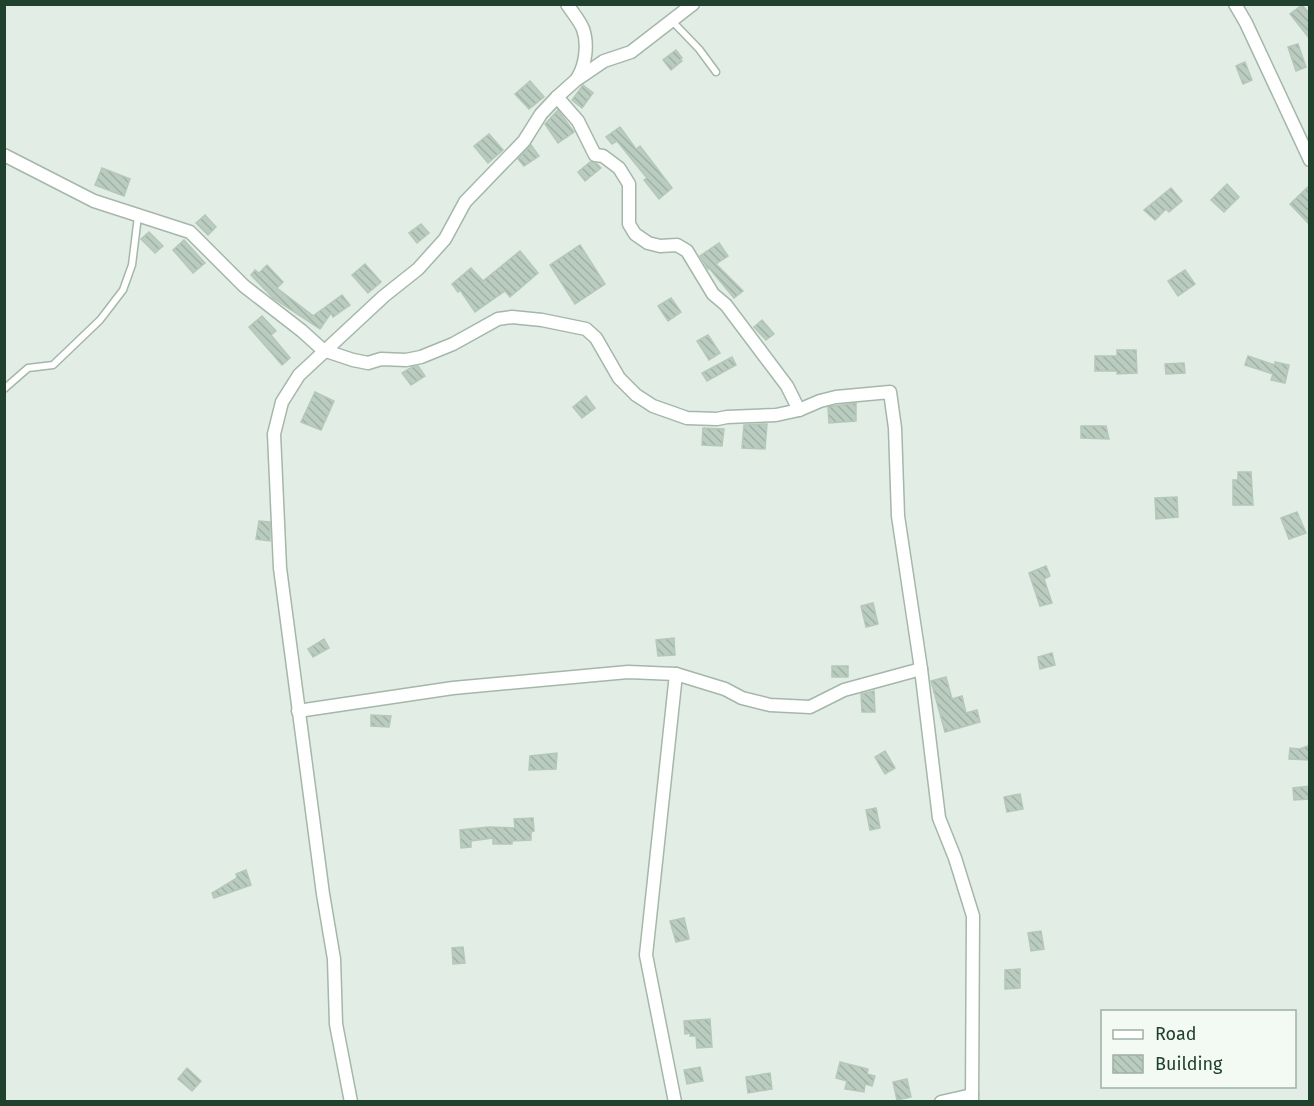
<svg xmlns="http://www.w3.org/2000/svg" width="1314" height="1106" viewBox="0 0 1314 1106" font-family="'Fira Sans',sans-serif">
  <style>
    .building { fill: url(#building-back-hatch); stroke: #b4c8b9; stroke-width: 1.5 }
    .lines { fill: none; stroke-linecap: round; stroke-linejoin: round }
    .service-casing { stroke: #a4b7aa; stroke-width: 9 }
    .minor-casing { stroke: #a4b7aa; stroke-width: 15 }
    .service { stroke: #fff; stroke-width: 6 }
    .minor { stroke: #fff; stroke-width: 12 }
  </style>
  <defs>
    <pattern id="building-back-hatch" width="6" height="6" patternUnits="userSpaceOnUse" patternTransform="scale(1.5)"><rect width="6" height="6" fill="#baccbf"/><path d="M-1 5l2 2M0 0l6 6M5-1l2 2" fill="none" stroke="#a0b0a4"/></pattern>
  </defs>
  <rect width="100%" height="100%" fill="#e2eee5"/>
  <!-- building -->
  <g class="building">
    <path d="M 1302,5 L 1310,14 L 1310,39 L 1290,14 Z"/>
    <path d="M 1298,44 L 1306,67 L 1296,71 L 1288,47 Z"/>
    <path d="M 676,50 L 682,58 L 680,60 L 682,61 L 671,70 L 663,60 Z"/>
    <path d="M 1245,62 L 1252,80 L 1243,84 L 1236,66 Z"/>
    <path d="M 530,81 L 544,97 L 529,109 L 515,94 Z"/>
    <path d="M 583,85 L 593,93 L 582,108 L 572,100 Z"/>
    <path d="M 558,110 L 574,132 L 558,143 L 545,124 Z"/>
    <path d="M 620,127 L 636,149 L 640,146 L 672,188 L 659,199 L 644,180 L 647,178 L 617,141 L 612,144 L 606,137 Z"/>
    <path d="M 489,134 L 503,150 L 488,163 L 474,146 Z"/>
    <path d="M 531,145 L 539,156 L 524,166 L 518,159 Z"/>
    <path d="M 590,162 L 597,164 L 601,168 L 585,181 L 578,172 Z"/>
    <path d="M 102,168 L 130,179 L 124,196 L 95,185 Z"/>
    <path d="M 1227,184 L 1239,197 L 1224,212 L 1211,200 Z"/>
    <path d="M 1310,185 L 1310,225 L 1290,204 Z"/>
    <path d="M 1171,188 L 1182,201 L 1169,212 L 1166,209 L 1155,220 L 1144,210 Z"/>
    <path d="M 205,215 L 216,227 L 208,235 L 196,223 Z"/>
    <path d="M 421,224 L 429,233 L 417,243 L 409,233 Z"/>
    <path d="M 149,232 L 163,246 L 155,253 L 141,239 Z"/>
    <path d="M 184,240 L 205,263 L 193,273 L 173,250 Z"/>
    <path d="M 719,243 L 728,256 L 716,264 L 743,291 L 734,298 L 709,268 L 708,269 L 700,256 Z"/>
    <path d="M 580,245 L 605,284 L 575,304 L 550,265 Z"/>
    <path d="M 520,251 L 538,273 L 510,297 L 505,291 L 475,312 L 460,290 L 458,292 L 452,284 L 471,268 L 483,281 Z"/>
    <path d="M 365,264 L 381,282 L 368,293 L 352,275 Z"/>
    <path d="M 267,265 L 283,282 L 277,288 L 312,315 L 310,318 L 342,295 L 350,305 L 333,317 L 331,313 L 320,329 L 273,298 L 251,275 L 255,270 L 259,273 Z"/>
    <path d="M 1185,270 L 1195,284 L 1178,296 L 1168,281 Z"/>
    <path d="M 671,298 L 681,312 L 668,321 L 658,306 Z"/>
    <path d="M 262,316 L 276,331 L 271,335 L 290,358 L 282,365 L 249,327 Z"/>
    <path d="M 762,320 L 774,334 L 766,340 L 754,327 Z"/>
    <path d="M 708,335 L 720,353 L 709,360 L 697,341 Z"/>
    <path d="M 1117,350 L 1136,350 L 1137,373 L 1117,374 L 1117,371 L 1095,371 L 1095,356 L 1117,356 Z"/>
    <path d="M 1248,356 L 1275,365 L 1275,362 L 1289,365 L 1285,383 L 1271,380 L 1273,374 L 1245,365 Z"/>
    <path d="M 732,357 L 736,365 L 707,381 L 702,373 Z"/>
    <path d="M 1184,363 L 1185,373 L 1166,374 L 1165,364 Z"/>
    <path d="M 418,366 L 425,376 L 411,385 L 402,373 L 412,367 Z"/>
    <path d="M 315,392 L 334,401 L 321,430 L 301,422 Z"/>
    <path d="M 586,396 L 595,408 L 582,418 L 573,407 Z"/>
    <path d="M 856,403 L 856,421 L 829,423 L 828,407 Z"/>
    <path d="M 763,424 L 767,424 L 765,449 L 742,448 L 744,425 Z"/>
    <path d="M 1081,426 L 1106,426 L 1109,439 L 1081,438 Z"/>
    <path d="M 703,428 L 724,429 L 722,446 L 702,445 Z"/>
    <path d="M 1238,472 L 1251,472 L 1253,505 L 1233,505 L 1233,480 L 1238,480 Z"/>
    <path d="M 1177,497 L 1178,517 L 1156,519 L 1155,498 Z"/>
    <path d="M 1297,512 L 1306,533 L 1289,539 L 1281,518 Z"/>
    <path d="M 259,521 L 270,522 L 270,541 L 256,539 Z"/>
    <path d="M 1046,566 L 1050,576 L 1044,579 L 1052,603 L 1040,606 L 1029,573 Z"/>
    <path d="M 873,603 L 878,624 L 866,627 L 861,606 Z"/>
    <path d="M 674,638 L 675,655 L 658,656 L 656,640 Z"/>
    <path d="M 324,639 L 329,648 L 313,657 L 308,649 Z"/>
    <path d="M 1052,653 L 1055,665 L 1040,669 L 1038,657 Z"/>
    <rect x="832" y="666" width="16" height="11"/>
    <path d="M 946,677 L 952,699 L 962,696 L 966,713 L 977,710 L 980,722 L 945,732 L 931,681 Z"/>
    <path d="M 874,691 L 875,712 L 862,712 L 861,694 Z"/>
    <path d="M 371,715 L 391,716 L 389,727 L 371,726 Z"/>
    <path d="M 1310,745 L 1310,760 L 1289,759 L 1290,748 L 1300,749 Z"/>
    <path d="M 885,751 L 895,768 L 885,774 L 875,757 Z"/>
    <path d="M 557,753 L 556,769 L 529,770 L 530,756 Z"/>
    <path d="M 1310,786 L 1310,799 L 1294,800 L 1293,788 Z"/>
    <path d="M 1020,794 L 1023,809 L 1007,812 L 1004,797 Z"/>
    <path d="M 876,808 L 880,828 L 870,830 L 866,810 Z"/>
    <path d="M 533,818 L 534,831 L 531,832 L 531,840 L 512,841 L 512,844 L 493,844 L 493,838 L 471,841 L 471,847 L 461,848 L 460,830 L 489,827 L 515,828 L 514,819 Z"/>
    <path d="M 246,870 L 251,885 L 214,898 L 212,893 L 237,878 L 236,874 Z"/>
    <path d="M 684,918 L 689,939 L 676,942 L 670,921 Z"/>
    <path d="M 1041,931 L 1044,949 L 1031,951 L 1028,933 Z"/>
    <path d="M 463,947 L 465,963 L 453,964 L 452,948 Z"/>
    <path d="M 1020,969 L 1020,988 L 1005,989 L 1005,970 Z"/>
    <path d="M 710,1019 L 712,1047 L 697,1048 L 696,1036 L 690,1036 L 690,1033 L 685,1034 L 684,1021 Z"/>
    <path d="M 840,1062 L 868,1069 L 867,1074 L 875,1076 L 872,1086 L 865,1084 L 864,1092 L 845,1089 L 847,1081 L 836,1078 Z"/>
    <path d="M 700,1067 L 703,1081 L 687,1084 L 684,1070 Z"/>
    <path d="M 187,1068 L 201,1081 L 192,1091 L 178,1079 Z"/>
    <path d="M 770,1073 L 772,1089 L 748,1093 L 746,1077 Z"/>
    <path d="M 907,1079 L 911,1097 L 897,1100 L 893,1082 Z"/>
  </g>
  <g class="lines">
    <defs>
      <g id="service">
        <path d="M 672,21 L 699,49 L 716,72"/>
        <path d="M 4,389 L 28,368 L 53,365 L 100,320 L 123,290 L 132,265 L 138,216"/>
      </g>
      <g id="minor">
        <path d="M 567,4 C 572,12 580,21 583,29 C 588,43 586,64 578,77"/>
        <path d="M 1235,4 L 1246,23 L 1310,160"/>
        <path d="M 557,97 L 578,121 L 595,155 L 603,156 L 619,168 L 629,184 L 629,224 L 635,234 L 648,243 L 660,246 L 677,245 L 687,251 L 713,294 L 726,305 L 787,386 L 799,410"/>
        <path d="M 4,155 L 94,201 L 190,232 L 244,286 L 302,331 L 323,350 L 353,360 L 368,363 L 381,359 L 406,360 L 421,357 L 453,344 L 498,319 L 512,317 L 542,320 L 586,329 L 596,338 L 619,378 L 636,395 L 653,406 L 687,418 L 717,419 L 727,417 L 776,415 L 799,410 L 820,401 L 836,397 L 890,392 L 895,428 L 898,516 L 921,669 L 939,818 L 955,858 L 973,916 L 972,1102"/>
        <path d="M 298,711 L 453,688 L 628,672 L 676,674 L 725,689 L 742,698 L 770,705 L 810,707 L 844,690 L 921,669"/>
        <path d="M 351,1102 L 336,1024 L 334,959 L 323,894 L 280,568 L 274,434 L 282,402 L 299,375 L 384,296 L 418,269 L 445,239 L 465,202 L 524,141 L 541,114 L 557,97 L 576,80 L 604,61 L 631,52 L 693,4"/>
        <path d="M 675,1102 L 646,955 L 676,674"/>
        <path d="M 941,1102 L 972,1095"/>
      </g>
    </defs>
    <!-- service casing -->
    <use href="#service" class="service-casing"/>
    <!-- minor casing -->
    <use href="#minor" class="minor-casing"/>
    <!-- service -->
    <use href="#service" class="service"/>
    <!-- minor -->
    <use href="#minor" class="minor"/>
  </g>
  <!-- border -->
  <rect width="1314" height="1106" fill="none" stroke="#20412d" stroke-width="12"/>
  <!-- legend -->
  <rect x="1101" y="1010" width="195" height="78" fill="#f3faf4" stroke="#9fb0a4" stroke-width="1.5"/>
  <rect x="1113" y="1030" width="30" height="9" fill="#ffffff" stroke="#9fb0a4" stroke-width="1.5"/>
  <text x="1155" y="1040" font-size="18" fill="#20412d">Road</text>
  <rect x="1113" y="1055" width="30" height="18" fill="url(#building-back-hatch)" stroke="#9fb0a4" stroke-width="1.5"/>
  <text x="1155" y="1070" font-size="18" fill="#20412d">Building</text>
</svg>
